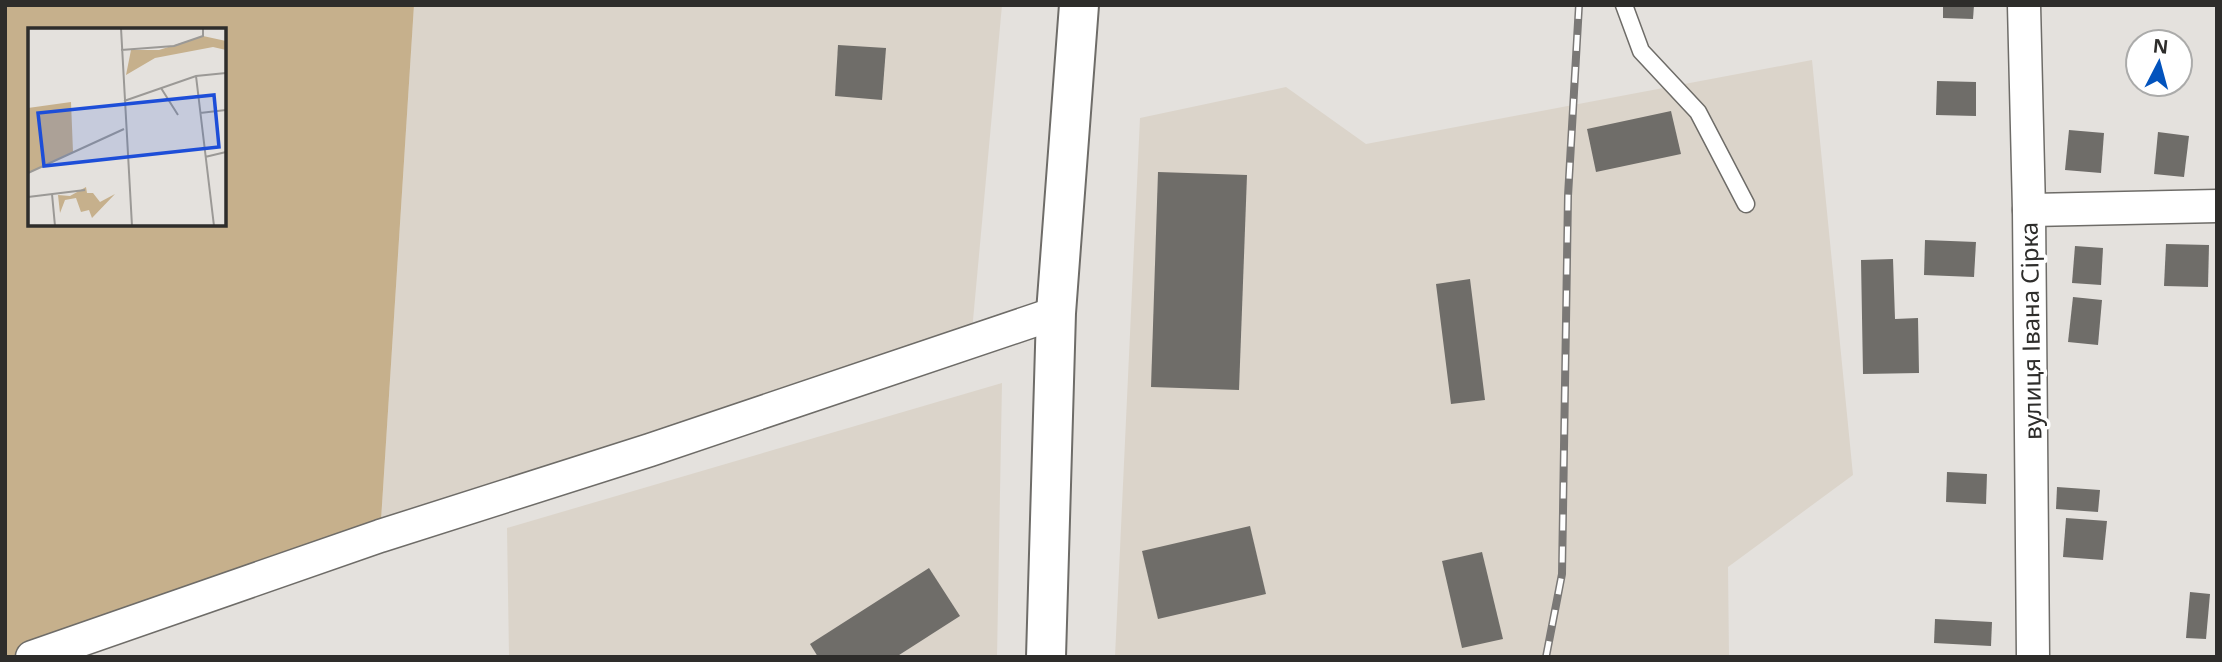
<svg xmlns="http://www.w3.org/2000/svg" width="2222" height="662" viewBox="0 0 2222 662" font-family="'Noto Sans',sans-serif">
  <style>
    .built { fill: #dbd4ca }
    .green { fill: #c6b08c; fill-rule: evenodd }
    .building { fill: #6f6d69 }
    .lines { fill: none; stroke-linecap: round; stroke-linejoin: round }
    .lane-casing { stroke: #6e6c68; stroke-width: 19 }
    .street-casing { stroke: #6e6c68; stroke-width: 35 }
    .primary-casing { stroke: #6e6c68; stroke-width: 42 }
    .lane { stroke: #fff; stroke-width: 16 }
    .street { stroke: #fff; stroke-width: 32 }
    .primary { stroke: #fff; stroke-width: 38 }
    .rail-casing { stroke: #7a7876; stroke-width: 8 }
    .rail { stroke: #fff; stroke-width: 5; stroke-dasharray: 16; stroke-linecap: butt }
    .labels { text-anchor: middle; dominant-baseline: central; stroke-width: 7; stroke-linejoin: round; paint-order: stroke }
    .street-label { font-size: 24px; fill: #2e2d2b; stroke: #fff }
    .inset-road { fill: none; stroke: #9b9996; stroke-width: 2 }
    .view { fill: #1d4ed8; fill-opacity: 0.15; stroke: #1d4ed8; stroke-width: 3.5 }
    .inset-edge { fill: none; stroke: #2e2d2b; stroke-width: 3.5 }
  </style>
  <rect width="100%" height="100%" fill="#e4e1dd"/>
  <!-- built -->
  <g class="built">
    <path d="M 414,5 L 1002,5 L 971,342 L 380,536 Z"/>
    <path d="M 1812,60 L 1853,475 L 1728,567 L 1729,657 L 1115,657 L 1140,118 L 1286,87 L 1366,144 Z"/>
    <path d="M 1002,383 L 997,657 L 509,657 L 507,528 Z"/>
  </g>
  <!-- green -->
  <path class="green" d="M 5,5 L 414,5 L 380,536 L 32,657 L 5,657 ZM 30,30 L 224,30 L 224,224 L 30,224 Z"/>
  <!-- building -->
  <g class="building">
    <path d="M 1943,5 L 1974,5 L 1973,19 L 1943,18 Z"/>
    <path d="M 838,45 L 886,48 L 882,100 L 835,96 Z"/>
    <path d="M 1937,81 L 1976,82 L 1976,116 L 1936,115 Z"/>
    <path d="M 1671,111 L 1681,154 L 1596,172 L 1587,129 Z"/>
    <path d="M 2069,130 L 2104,133 L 2101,173 L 2065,170 Z"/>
    <path d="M 2158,132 L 2189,136 L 2184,177 L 2154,174 Z"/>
    <path d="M 1158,172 L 1247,175 L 1239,390 L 1151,387 Z"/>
    <path d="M 1925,240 L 1976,242 L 1974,277 L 1924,275 Z"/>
    <path d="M 2166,244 L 2209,245 L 2208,287 L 2164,286 Z"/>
    <path d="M 2075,246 L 2103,248 L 2101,285 L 2072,283 Z"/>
    <path d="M 1893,259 L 1895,319 L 1918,318 L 1919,373 L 1863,374 L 1861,260 Z"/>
    <path d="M 1470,279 L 1485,400 L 1451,404 L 1436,284 Z"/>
    <path d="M 2073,297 L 2102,300 L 2098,345 L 2068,342 Z"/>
    <path d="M 1947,472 L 1987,474 L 1986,504 L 1946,502 Z"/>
    <path d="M 2057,487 L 2100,490 L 2098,512 L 2056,509 Z"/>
    <path d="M 2066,518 L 2107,521 L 2103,560 L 2063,557 Z"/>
    <path d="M 1250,526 L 1266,594 L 1158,619 L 1142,551 Z"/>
    <path d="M 1482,552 L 1503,639 L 1462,648 L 1442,561 Z"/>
    <path d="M 929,568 L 960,616 L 896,657 L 818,657 L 810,644 Z"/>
    <path d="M 2190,592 L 2210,594 L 2206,639 L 2186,638 Z"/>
    <path d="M 1935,619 L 1992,622 L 1991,646 L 1934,643 Z"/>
  </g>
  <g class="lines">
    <defs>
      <path id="lane" d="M 1624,5 L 1641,51 L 1698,112 L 1746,204"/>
      <g id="street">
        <path d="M 2024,5 L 2029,210 L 2033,657"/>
        <path d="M 2029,210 L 2217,206"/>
        <path d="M 32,657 L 380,536 L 650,450 L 1056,313"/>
      </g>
      <path id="primary" d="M 1046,657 L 1056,313 L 1079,5"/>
    </defs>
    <!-- lane casing -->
    <use href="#lane" class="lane-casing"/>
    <!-- street casing -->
    <use href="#street" class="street-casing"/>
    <!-- primary casing -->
    <use href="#primary" class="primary-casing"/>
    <!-- lane -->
    <use href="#lane" class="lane"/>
    <!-- street -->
    <use href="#street" class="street"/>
    <!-- primary -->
    <use href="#primary" class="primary"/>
    <defs>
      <path id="rail" d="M 1546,657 L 1562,574 L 1568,196 L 1579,5"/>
    </defs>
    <!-- rail casing -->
    <use href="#rail" class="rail-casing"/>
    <!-- rail -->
    <use href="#rail" class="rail"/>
  </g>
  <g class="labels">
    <!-- street labels -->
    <g class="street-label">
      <text transform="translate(2030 331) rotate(-91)">вулиця Івана Сірка</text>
    </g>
  </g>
  <!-- overview -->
  <g transform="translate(28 28)">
    <rect width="198" height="198" fill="#e4e1dd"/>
    <path d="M 175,8 L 198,13 L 198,22 L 185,19 L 127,30 L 98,47 L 103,22 L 131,22 ZM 43,74 L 45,124 L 0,145 L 0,80 ZM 58,159 L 59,165 L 65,165 L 72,174 L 87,166 L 64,190 L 61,182 L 53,184 L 48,170 L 37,172 L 32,185 L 30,167 L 42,168 Z" fill="#c6b08c"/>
    <path class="inset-road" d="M 93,0 L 104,198M 93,22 L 146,18 L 175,8 L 175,0M 168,48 L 186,198M 133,60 L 150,87M 96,73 L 168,48 L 198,45M 172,85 L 198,82M 177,129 L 198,124M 0,145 L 96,101M 24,166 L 27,198M 0,169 L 57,162"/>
    <path class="view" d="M 186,67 L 191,119 L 16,138 L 10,85 Z"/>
    <rect width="198" height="198" class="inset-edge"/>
  </g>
  <!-- border -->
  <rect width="2222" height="662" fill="none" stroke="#2e2d2b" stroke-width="14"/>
  <!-- north arrow -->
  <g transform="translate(2159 63) rotate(6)"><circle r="33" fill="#ffffff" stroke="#ababaa" stroke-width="2"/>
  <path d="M0-5L12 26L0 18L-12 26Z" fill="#0253bd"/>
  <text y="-10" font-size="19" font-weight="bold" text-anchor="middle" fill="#2e2d2b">N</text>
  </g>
</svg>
